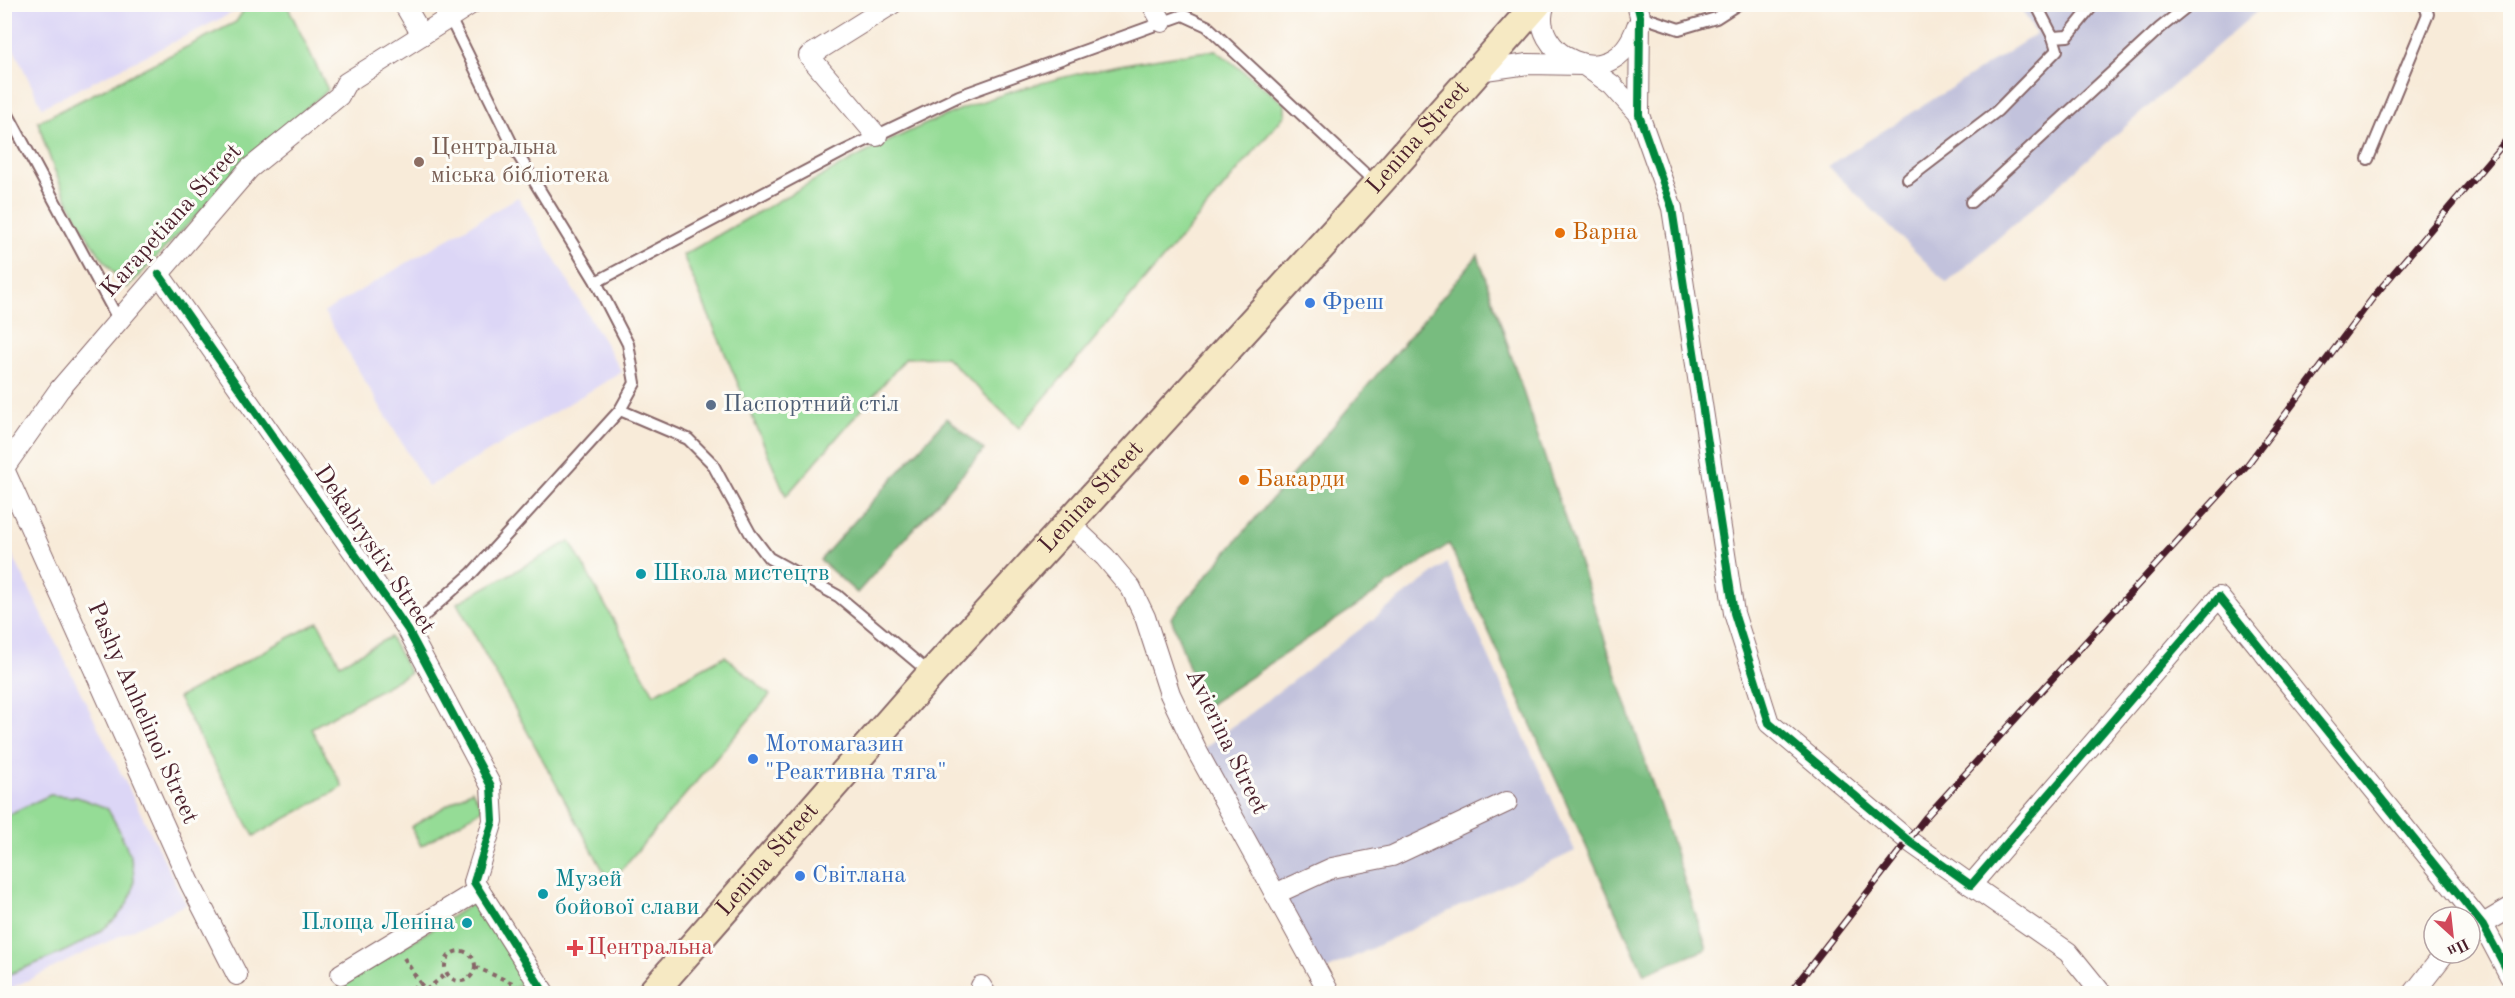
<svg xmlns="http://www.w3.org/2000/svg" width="2515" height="998" viewBox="0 0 2515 998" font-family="'Old Standard TT',serif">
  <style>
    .built { fill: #dcd6f6 }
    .industrial { fill: #c2c2dc }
    .green { fill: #95dc96; stroke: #707e60; stroke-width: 1.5 }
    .forest { fill: #78bc7f; stroke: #616e55; stroke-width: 1.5 }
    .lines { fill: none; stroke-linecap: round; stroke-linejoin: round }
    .lane-casing { stroke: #876668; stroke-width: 14 }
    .street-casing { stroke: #876668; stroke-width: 22 }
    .secondary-casing { stroke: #876668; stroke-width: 32 }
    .path { stroke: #876668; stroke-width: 4; stroke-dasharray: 4.5 4.5; stroke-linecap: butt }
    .lane { stroke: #fff; stroke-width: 10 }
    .street { stroke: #fff; stroke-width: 20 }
    .secondary { stroke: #f6e9c3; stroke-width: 28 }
    .rail-casing { stroke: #4a1f2b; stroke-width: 7 }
    .rail { stroke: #fdfcf7; stroke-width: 4.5; stroke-dasharray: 14; stroke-linecap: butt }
    .cycleway-casing { stroke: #fdfcf7; stroke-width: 11 }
    .cycleway { stroke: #00873e; stroke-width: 8 }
    .education-dot { fill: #8d6e63; stroke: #fdfcf7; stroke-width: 2 }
    .food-dot { fill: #e8710a; stroke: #fdfcf7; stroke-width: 2 }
    .shop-dot { fill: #3f7fe0; stroke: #fdfcf7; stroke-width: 2 }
    .service-dot { fill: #5c6f8a; stroke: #fdfcf7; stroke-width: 2 }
    .culture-dot { fill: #0f9aa8; stroke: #fdfcf7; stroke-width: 2 }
    .health-dot { fill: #e0444e; stroke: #fdfcf7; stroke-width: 2 }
    .labels { text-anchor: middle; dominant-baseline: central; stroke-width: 6; stroke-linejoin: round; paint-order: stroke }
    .street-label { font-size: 24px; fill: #4a1f2b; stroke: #fdfcf7 }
    .education-label { font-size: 24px; fill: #785e54; stroke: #fdfcf7; text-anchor: start }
    .food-label { font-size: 24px; fill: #c56008; stroke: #fdfcf7; text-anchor: start }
    .shop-label { font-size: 24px; fill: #366cbe; stroke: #fdfcf7; text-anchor: start }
    .service-label { font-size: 24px; fill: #4e5e75; stroke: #fdfcf7; text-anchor: start }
    .culture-label { font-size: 24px; fill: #0d838f; stroke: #fdfcf7; text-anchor: start }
    .health-label { font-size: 24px; fill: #be3a42; stroke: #fdfcf7; text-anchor: start }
  </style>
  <rect width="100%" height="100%" fill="#fdfcf7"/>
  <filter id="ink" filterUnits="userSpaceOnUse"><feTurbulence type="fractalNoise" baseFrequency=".0167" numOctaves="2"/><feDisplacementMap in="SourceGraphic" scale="12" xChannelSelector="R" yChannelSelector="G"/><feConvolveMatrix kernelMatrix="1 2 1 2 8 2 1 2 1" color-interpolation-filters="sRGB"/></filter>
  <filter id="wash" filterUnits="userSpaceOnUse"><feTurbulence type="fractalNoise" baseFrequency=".008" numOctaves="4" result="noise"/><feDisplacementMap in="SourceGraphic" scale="24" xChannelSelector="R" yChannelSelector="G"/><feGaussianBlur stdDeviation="1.35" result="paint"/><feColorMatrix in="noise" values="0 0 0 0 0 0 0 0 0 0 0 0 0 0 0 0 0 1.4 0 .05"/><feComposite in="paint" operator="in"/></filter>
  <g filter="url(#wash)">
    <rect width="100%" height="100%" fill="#f8ebd9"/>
    <!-- built -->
    <g class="built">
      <path d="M 5,4 L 239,4 L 239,5 L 236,11 L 42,107 L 5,31 Z"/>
      <path d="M 518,197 L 622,372 L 428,487 L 324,312 Z"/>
      <path d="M 4,538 L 186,904 L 5,991 L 4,991 Z"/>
    </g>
    <!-- industrial -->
    <g class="industrial">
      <path d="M 2019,5 L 2264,5 L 1947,283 L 1828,166 L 2036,34 Z"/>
      <path d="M 1447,563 L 1575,851 L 1320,973 L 1198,753 Z"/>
    </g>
    <!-- green -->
    <g class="green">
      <path d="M 247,5 L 287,5 L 328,90 L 240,164 L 217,194 L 127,288 C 83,241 56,184 38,122 L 236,22 Z"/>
      <path d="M 1216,50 L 1285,104 L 1285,115 L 1019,428 L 946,357 L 906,358 L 786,496 L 683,255 C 766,209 848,157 935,120 C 1024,81 1121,62 1216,50 Z"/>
      <path d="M 570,541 L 654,694 L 725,656 L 770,695 L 610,883 L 457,603 Z"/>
      <path d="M 318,622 L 340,664 L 390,637 L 410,673 L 311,728 L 343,787 L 254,836 L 178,698 Z"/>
      <path d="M 472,790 L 483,809 L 421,846 L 411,827 Z"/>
      <path d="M 50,795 L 77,797 L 107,808 C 118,826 135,859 134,880 C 133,933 44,959 5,976 L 5,816 Z"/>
      <path d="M 483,897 L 534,976 L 506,993 L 328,994 Z"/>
    </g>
    <!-- forest -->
    <g class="forest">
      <path d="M 1478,255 L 1707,949 L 1644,974 L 1449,544 L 1204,708 L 1171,618 Z"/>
      <path d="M 947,418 L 984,450 L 857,593 L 820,560 Z"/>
    </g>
  </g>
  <g filter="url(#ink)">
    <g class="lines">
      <defs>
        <g id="lane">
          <path d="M 2036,4 L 2053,37 L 2068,36 L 2094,4"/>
          <path d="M 1640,16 L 1679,29 L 1716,18 L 1738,4"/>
          <path d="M 4,107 L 118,319"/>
          <path d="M 2368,159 L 2428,14 L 2424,4"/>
          <path d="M 1908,179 L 1997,111 L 2057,50 L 2053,37"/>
          <path d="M 1971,202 L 2160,28 L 2190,4"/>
          <path d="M 596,282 L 842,152 L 959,96 L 1183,15 L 1207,26 L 1377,185"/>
          <path d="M 620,410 L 688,439 L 712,463 L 750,533 L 769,558 L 838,596 L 931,674"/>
          <path d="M 408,630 L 472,573 L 620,410 L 635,383 L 628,344 L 596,282 L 514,148 L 450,18"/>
        </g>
        <g id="street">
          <path d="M 404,4 L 422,35"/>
          <path d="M 1152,4 L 1162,22"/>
          <path d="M 1545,4 C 1525,50 1611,102 1637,26"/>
          <path d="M 1637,4 L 1640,16 L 1639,115 L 1672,208 L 1734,613 L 1769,723 L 1909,841 L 1971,885 L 2219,597 L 2483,925 L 2510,976"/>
          <path d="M 1478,71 L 1528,64 L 1584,65 L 1612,85 L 1639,115"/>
          <path d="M 877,136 L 809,56 L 892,4"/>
          <path d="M 159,274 L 408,630 L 491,786 L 493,821 L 474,882 L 545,994"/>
          <path d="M 4,468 L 59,390 L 249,169 L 339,96 L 346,83 L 471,4"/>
          <path d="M 4,469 L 190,883 L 237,975"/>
          <path d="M 1068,522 L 1105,557 L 1131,588 L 1145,617 L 1170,694 L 1198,753 L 1330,994"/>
          <path d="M 1971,885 L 2068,952 L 2102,994"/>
          <path d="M 1275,894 L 1332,868 L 1392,856 L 1507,802"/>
          <path d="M 2470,932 L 2510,908"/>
          <path d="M 341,974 L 479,890"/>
          <path d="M 981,986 L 986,994"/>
          <path d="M 2413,994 L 2445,953"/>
        </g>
        <g id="secondary">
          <path id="s1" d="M 651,994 L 931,674 L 1377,185 L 1537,4"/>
        </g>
      </defs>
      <!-- lane casing -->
      <use href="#lane" class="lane-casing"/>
      <!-- street casing -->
      <use href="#street" class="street-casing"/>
      <!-- secondary casing -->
      <use href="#secondary" class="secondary-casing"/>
      <!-- path -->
      <g class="path">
        <circle cx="460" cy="966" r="15"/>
        <path d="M 404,958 L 420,983"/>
        <path d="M 475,967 L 515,984"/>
        <path d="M 426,990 L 447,973"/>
        <path d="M 405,994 L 420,983 L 429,994"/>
        <path d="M 506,994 L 518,986"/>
      </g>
      <!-- lane -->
      <use href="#lane" class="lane"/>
      <!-- street -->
      <use href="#street" class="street"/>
      <!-- secondary -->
      <use href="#secondary" class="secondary"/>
      <defs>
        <path id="rail" d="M 1789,994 L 1926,817 L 2248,464 L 2375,295 L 2510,136"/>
      </defs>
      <!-- rail casing -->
      <use href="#rail" class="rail-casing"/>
      <!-- rail -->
      <use href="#rail" class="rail"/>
      <defs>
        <g id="cycleway">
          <path d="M 1637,4 L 1640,16 L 1639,115 L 1672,208 L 1734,613 L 1769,723 L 1909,841 L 1971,885 L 2219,597 L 2483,925 L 2510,976"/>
          <path d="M 159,274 L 408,630 L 491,786 L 493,821 L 474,882 L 545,994"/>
        </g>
      </defs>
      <!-- cycleway casing -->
      <use href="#cycleway" class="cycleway-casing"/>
      <!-- cycleway -->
      <use href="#cycleway" class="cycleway"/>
    </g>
  </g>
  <!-- markers -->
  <circle class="education-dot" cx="419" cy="162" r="6"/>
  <g class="food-dot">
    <circle cx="1560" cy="233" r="6"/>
    <circle cx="1244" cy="480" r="6"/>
  </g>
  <g class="shop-dot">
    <circle cx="1310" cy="303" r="6"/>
    <circle cx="753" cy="759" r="6"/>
    <circle cx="800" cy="876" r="6"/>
  </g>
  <circle class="service-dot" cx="711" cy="405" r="6"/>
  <g class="culture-dot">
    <circle cx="641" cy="574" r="6"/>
    <circle cx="543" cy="894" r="6"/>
    <circle cx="467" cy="923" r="6"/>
  </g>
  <path class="health-dot" d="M572 939h6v6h6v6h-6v6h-6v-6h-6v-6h6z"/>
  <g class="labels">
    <!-- street labels -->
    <g class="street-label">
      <text stroke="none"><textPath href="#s1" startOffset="1150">Lenina Street</textPath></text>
      <text transform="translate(172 221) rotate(-48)">Karapetiana Street</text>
      <text stroke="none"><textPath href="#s1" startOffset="664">Lenina Street</textPath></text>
      <text transform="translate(374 550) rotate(56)">Dekabrystiv Street</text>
      <text transform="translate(142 713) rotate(66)">Pashy Anhelinoi Street</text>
      <text transform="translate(1226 742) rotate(64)">Avierina Street</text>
      <text stroke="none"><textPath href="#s1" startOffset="178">Lenina Street</textPath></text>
    </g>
    <!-- education labels -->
    <g class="education-label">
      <text x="431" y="148">Центральна<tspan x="431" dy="28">міська бібліотека</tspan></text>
    </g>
    <!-- food labels -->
    <g class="food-label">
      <text x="1572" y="233">Варна</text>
      <text x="1256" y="480">Бакарди</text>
    </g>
    <!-- shop labels -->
    <g class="shop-label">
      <text x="1322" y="303">Фреш</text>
      <text x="765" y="745">Мотомагазин<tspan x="765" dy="28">"Реактивна тяга"</tspan></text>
      <text x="812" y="876">Світлана</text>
    </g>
    <!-- service labels -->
    <g class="service-label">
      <text x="723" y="405">Паспортний стіл</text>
    </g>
    <!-- culture labels -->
    <g class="culture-label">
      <text x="653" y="574">Школа мистецтв</text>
      <text x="555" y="880">Музей<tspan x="555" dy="28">бойової слави</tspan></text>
      <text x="455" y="923" text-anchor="end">Площа Леніна</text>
    </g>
    <!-- health labels -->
    <g class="health-label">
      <text x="587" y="948">Центральна</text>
    </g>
  </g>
  <!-- margin -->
  <rect width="2515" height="998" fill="none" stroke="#fdfcf7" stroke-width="24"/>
  <!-- north arrow -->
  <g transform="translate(2452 935) rotate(153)"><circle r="28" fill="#fdfcf7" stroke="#b5a4a5" stroke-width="1.5"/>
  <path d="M0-4.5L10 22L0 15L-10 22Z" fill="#d1495b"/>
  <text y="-9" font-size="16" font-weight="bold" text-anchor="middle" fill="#4a1f2b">Пн</text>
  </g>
</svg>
